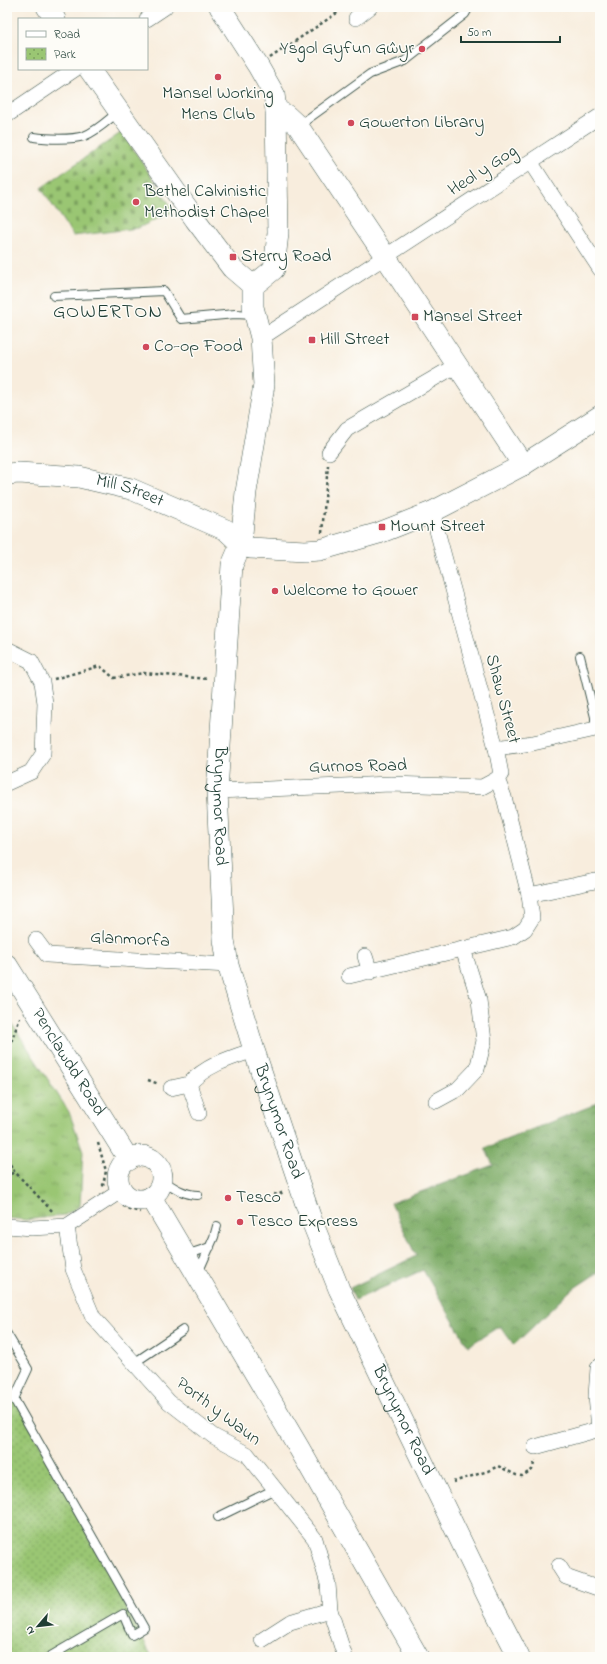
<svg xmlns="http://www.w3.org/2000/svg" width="607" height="1664" viewBox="0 0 607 1664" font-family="'Indie Flower',sans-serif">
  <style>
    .grass { fill: url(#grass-tufts); stroke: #5c8254 }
    .forest { fill: url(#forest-crowns); stroke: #4d744c }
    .cemetery { fill: url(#cemetery-stones); stroke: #5c8254 }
    .park { fill: url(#park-dots); stroke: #5c8254 }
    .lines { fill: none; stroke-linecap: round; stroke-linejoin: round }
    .lane-casing { stroke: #40574d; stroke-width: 10 }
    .street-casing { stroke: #40574d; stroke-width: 16 }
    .secondary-casing { stroke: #40574d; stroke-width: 22 }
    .path { stroke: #40574d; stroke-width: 2.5; stroke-dasharray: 3 3; stroke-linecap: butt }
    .lane { stroke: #fff; stroke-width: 8 }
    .street { stroke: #fff; stroke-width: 15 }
    .secondary { stroke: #fff; stroke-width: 21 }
    .poi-dot { fill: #d1495b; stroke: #fdfcf7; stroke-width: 1.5 }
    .labels { text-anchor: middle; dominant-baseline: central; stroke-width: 3; stroke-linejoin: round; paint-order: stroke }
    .poi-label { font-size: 18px; fill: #1f3d34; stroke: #fdfcf7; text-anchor: start }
    .street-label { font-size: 18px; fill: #1f3d34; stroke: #fdfcf7 }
    .quarter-label { font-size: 20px; letter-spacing: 1px; fill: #1f3d34; stroke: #fdfcf7 }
  </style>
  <defs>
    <pattern id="grass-tufts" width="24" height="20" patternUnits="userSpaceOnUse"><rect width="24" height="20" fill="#9ac673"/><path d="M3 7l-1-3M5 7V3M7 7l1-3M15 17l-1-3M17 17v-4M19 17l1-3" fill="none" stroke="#7da25f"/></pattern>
    <pattern id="forest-crowns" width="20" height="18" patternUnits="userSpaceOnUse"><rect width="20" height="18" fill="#7bab65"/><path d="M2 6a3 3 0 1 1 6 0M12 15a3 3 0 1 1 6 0" fill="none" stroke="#648c54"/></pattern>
    <pattern id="cemetery-stones" width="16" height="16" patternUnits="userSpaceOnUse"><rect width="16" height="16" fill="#9ac673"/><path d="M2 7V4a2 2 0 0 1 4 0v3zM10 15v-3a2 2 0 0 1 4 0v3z" fill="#7da25f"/></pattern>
    <pattern id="park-dots" width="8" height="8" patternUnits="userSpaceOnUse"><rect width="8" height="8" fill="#9ac673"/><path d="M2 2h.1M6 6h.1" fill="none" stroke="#7da25f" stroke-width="1.8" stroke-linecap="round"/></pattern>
  </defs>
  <rect width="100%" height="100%" fill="#fdfcf7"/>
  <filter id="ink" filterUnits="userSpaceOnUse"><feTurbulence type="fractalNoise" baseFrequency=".025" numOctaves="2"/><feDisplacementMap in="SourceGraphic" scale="8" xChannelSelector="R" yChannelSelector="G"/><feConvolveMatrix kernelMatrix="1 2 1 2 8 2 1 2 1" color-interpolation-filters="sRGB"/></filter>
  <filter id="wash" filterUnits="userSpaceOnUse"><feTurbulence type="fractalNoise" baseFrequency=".012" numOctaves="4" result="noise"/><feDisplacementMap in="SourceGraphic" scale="16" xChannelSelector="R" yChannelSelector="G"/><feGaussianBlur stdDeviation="0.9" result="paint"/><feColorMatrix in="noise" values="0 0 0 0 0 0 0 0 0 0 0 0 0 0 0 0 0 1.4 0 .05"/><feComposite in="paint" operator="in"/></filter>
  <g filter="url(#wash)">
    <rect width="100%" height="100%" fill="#f8eddd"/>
    <!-- grass -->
    <path class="grass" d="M 7,1016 L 69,1112 L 83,1151 L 80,1206 L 65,1215 L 26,1220 L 7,1218 Z"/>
    <!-- forest -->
    <path class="forest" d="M 600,1100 L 600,1271 L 570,1291 L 514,1345 L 500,1326 L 468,1346 L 423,1270 L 355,1300 L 350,1288 L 416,1256 L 391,1203 L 493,1165 L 485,1148 L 591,1106 Z"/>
    <!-- cemetery -->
    <path class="cemetery" d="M 122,132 L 174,211 L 138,228 L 73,236 L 41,188 Z"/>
    <!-- park -->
    <path class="park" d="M 13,1393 L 152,1657 L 7,1657 L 7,1396 Z"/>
  </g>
  <g filter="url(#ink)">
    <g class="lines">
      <defs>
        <g id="lane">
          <path d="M 298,126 L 370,74 L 405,61 L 465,14 L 469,7"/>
          <path d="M 34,137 C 46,139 72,140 84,136 C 97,131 108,120 118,112"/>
          <path d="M 54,296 L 164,291 L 181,319 L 235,314 L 255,315"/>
          <path d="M 580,656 L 595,717 L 595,729"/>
          <path d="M 162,1180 C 173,1187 184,1195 198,1195"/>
          <path d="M 186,1253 L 195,1252 L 210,1247"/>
          <path d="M 198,1273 L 214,1237 L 217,1226"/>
          <path d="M 7,1334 L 28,1369 L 14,1399 L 144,1628 L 132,1635 L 123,1614 L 49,1657"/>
          <path d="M 134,1363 L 183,1330"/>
          <path d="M 7,1391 L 15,1397"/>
          <path d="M 218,1517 L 275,1489"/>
        </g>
        <g id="street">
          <path d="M 356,18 L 370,7"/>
          <path d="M 147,19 L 165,7"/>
          <path d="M 7,115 L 75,69"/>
          <path d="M 531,163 L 600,269"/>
          <path d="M 261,338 L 600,116"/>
          <path d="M 329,452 L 347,429 L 457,365"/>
          <path d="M 7,649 L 31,661 L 42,682 L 45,703 L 43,754 L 31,772 L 7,783"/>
          <path d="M 496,748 L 533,743 L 600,728"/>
          <path d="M 217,791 L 391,784 L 482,787 L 497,779"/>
          <path d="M 529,895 L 600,880"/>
          <path d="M 36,940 L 47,955 L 228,965"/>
          <path d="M 365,956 L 370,972"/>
          <path d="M 349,976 L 513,937 L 525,929 L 532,918 L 529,895 L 504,797 L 497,779 L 501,774 L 496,748 L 432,512"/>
          <path d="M 171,1088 L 189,1084"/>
          <path d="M 436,1101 L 458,1089 L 477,1069 L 484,1041 L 479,1000 L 463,949"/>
          <path d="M 199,1113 L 189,1084 C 206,1065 230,1058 254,1050"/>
          <path d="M 7,1226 L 32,1228 L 67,1226 L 122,1190"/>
          <path d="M 67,1226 L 73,1269 L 93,1317 L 169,1402 L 213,1436 L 247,1454 L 315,1539 L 328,1584 L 330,1610 L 345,1657"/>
          <path d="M 599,1429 L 596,1396 L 598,1368 L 600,1366"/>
          <path d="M 535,1447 L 600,1429"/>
          <path d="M 559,1566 L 566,1577 L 600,1589"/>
          <path d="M 262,1640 L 290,1622 L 330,1610"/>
        </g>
        <g id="secondary">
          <path d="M 47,7 L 55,19"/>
          <path d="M 220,7 L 258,66 L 274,94 L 276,110 L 278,233 L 274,269 L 253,286"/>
          <path id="s1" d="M 89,69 L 195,219 L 232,268 L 253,286 L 253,307 L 261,338 L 264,385 L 246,492 L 241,544 L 232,565 L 217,791 L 224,940 L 228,965 L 254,1050 L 311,1219 L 339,1289 L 489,1599 L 519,1657"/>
          <path d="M 276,110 L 286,115 L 298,126 L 385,256 L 523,465"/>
          <path id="s2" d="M 7,474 L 19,473 L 79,477 L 131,489 L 226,530 L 241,544 L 250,548 L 305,551 L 320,550 L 379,533 L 432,512 L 523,465 L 600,416"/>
          <path id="s3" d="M 7,965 L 129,1160"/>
          <circle cx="140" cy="1178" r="22"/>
          <path d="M 151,1197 L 299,1448 L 418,1657"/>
        </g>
      </defs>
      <!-- lane casing -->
      <use href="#lane" class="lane-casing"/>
      <!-- street casing -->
      <use href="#street" class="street-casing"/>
      <!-- secondary casing -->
      <use href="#secondary" class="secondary-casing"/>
      <!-- path -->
      <g class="path">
        <path d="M 270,58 L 346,7"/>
        <path d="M 322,533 L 328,465"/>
        <path d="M 54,679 L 100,666 L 114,678 L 144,673 L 208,679"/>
        <path d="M 7,1053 L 20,1018"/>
        <path d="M 148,1080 L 159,1084"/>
        <path d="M 98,1143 L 106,1171 L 103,1185 L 104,1186"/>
        <path d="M 7,1159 L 14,1171 L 54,1213"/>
        <path d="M 7,1179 L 14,1171"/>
        <path d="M 274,1194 L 277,1195 L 284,1192"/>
        <path d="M 123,1205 L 126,1208 L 140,1212"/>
        <path d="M 453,1482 L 488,1471 L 498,1466 L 516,1475 L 522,1476 L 532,1470 L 535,1460"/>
      </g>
      <!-- lane -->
      <use href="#lane" class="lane"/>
      <!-- street -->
      <use href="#street" class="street"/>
      <!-- secondary -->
      <use href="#secondary" class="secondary"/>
    </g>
  </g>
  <!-- markers -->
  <g class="poi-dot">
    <circle cx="422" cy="49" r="4"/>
    <circle cx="218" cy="77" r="4"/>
    <circle cx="351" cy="123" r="4"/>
    <circle cx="136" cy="202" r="4"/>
    <rect x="229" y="253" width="8" height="8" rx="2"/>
    <rect x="411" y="313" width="8" height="8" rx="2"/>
    <rect x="308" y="336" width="8" height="8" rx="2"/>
    <circle cx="146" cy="347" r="4"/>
    <rect x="378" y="523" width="8" height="8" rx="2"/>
    <circle cx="275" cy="591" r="4"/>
    <circle cx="228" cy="1198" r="4"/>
    <circle cx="240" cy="1222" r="4"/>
  </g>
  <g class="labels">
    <!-- poi labels -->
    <g class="poi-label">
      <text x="414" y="49" text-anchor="end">Ysgol Gyfun Gŵyr</text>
      <text x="218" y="94" text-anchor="middle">Mansel Working<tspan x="218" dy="21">Mens Club</tspan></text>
      <text x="359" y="123">Gowerton Library</text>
      <text x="144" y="192">Bethel Calvinistic<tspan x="144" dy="21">Methodist Chapel</tspan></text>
      <text x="241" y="257">Sterry Road</text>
      <text x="423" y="317">Mansel Street</text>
      <text x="320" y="340">Hill Street</text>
      <text x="154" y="347">Co-op Food</text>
      <text x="390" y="527">Mount Street</text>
      <text x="283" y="591">Welcome to Gower</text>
      <text x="236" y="1198">Tesco</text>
      <text x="248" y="1222">Tesco Express</text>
    </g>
    <!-- street labels -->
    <g class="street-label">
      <text transform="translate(483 171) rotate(-33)">Heol y Gog</text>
      <text stroke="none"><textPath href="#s2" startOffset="125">Mill Street</textPath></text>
      <text transform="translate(502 699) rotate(75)">Shaw Street</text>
      <text transform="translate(358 767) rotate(-1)">Gurnos Road</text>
      <text stroke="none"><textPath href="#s1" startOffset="798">Brynymor Road</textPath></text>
      <text transform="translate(130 940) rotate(3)">Glanmorfa</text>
      <text stroke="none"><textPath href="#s3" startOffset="115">Penclawdd Road</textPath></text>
      <text stroke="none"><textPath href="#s1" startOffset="1122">Brynymor Road</textPath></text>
      <text transform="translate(218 1412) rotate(37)">Porth y Waun</text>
      <text stroke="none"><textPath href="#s1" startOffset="1446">Brynymor Road</textPath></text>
    </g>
    <!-- quarter labels -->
    <g class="quarter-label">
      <text x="108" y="312">GOWERTON</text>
    </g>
  </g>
  <!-- margin -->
  <rect width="607" height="1664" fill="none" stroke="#fdfcf7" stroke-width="24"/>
  <!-- legend -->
  <rect x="18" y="18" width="130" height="52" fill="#fdfcf7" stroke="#a4b0a9"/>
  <rect x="26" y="31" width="20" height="6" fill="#ffffff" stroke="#a4b0a9"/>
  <text x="54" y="38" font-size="12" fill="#1f3d34">Road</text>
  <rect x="26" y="48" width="20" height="12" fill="url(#park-dots)" stroke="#a4b0a9"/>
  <text x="54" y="58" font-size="12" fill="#1f3d34">Park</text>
  <!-- north arrow -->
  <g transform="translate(38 1626) rotate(242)" stroke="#fdfcf7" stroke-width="3" paint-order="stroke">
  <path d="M0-3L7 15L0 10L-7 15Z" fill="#1f3d34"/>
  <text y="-6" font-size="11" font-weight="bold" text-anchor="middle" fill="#1f3d34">N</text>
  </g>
  <!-- scale -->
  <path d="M461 36v6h99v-6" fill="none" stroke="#1f3d34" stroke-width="2"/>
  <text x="467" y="36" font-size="12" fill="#1f3d34" stroke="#fdfcf7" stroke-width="3" paint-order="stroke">50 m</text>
</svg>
